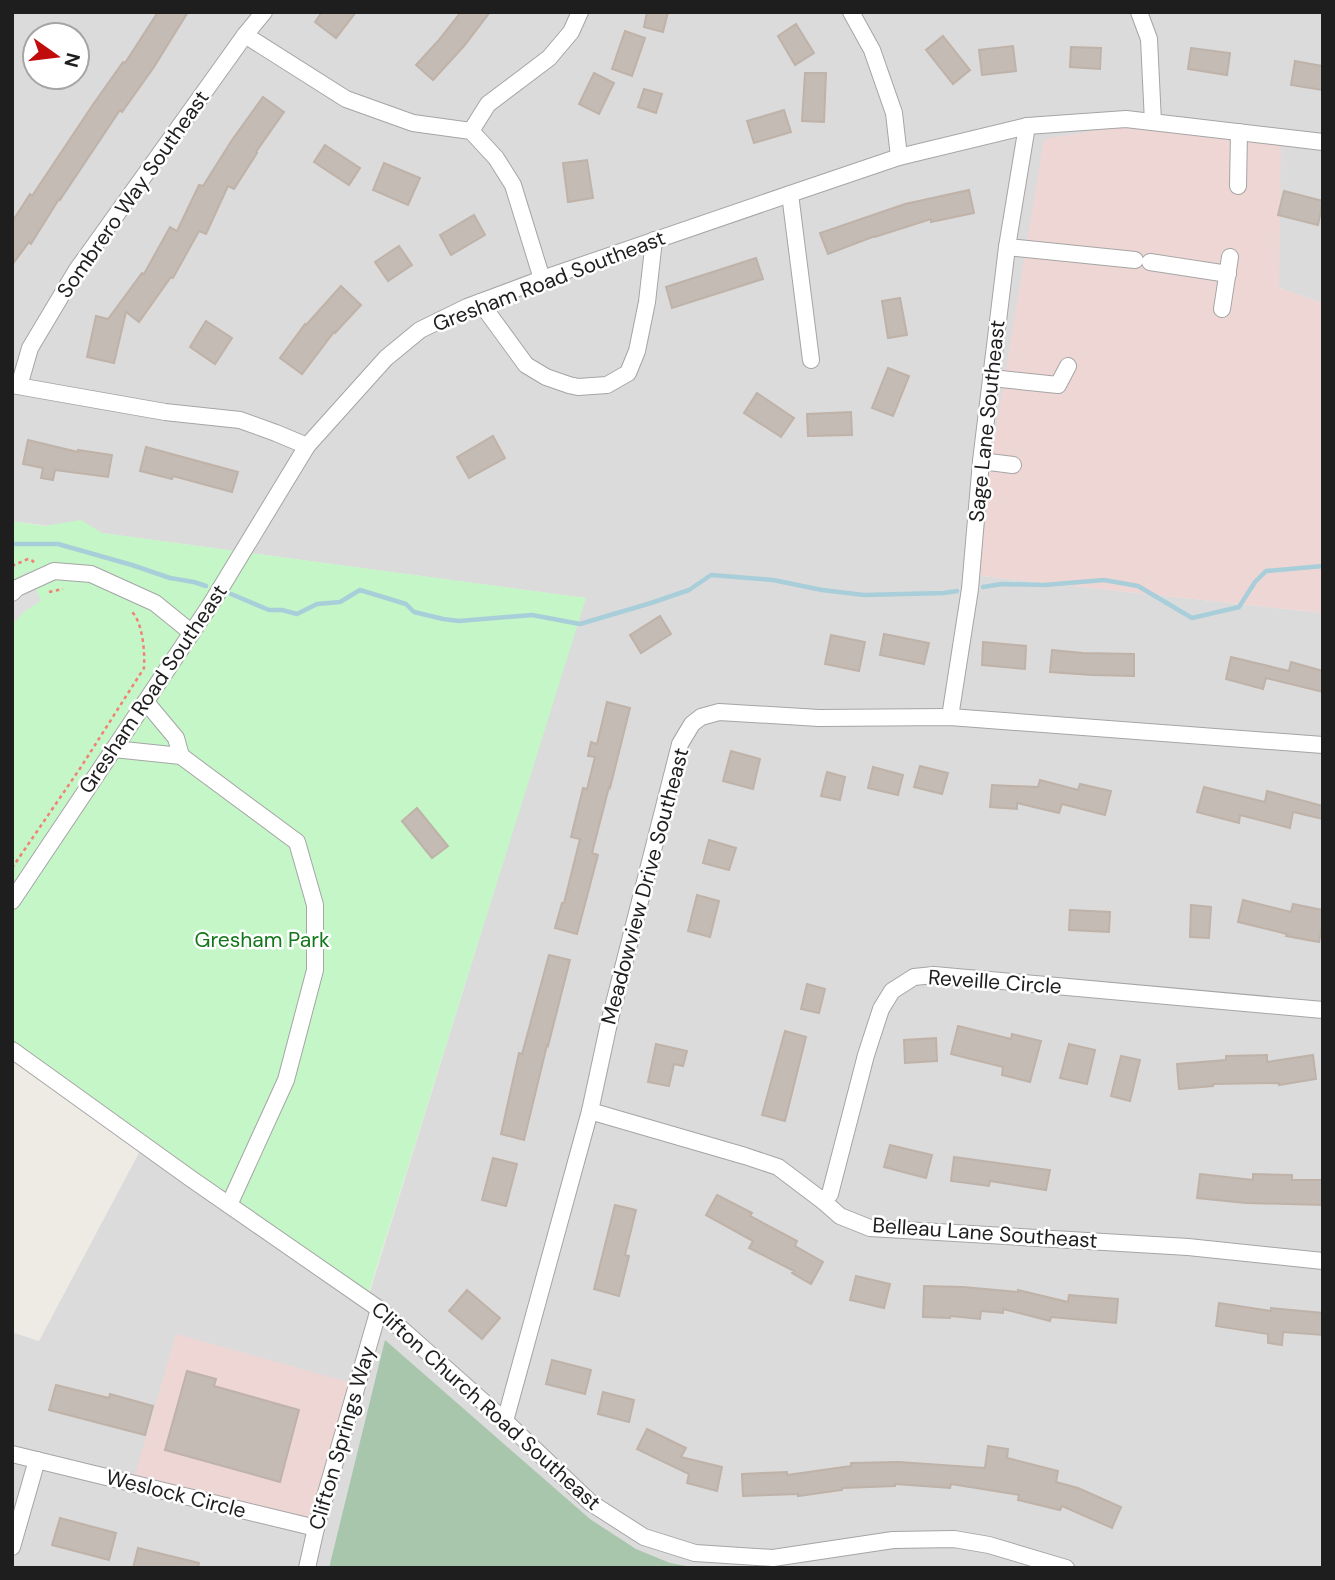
<svg xmlns="http://www.w3.org/2000/svg" width="1335" height="1580" viewBox="0 0 1335 1580" font-family="'DM Sans',sans-serif">
  <style>
    .residential { fill: #dcdbdb; fill-rule: evenodd }
    .commercial { fill: #eed6d5 }
    .cemetery { fill: #a7c6ac }
    .park { fill: #c4f6c8 }
    .parking { fill: #dedede }
    .lines { fill: none; stroke-linecap: round; stroke-linejoin: round }
    .stream { stroke: #a8ceda; stroke-width: 4.5 }
    .building { fill: #c3bbb4; stroke: #bfb2a8; stroke-width: 2 }
    .minor-casing { stroke: #a5a5a5; stroke-width: 18 }
    .path { stroke: #f28073; stroke-width: 2.5; stroke-dasharray: 3.5 3.5; stroke-linecap: butt }
    .minor { stroke: #fff; stroke-width: 16 }
    .labels { text-anchor: middle; dominant-baseline: central; stroke-width: 5; stroke-linejoin: round; paint-order: stroke }
    .street-label { font-size: 21px; fill: #1e1e1e; stroke: #fff }
    .park-label { font-size: 21px; fill: #12761a; stroke: #fff }
  </style>
  <rect width="100%" height="100%" fill="#eeebe5"/>
  <!-- residential -->
  <path class="residential" d="M 12,12 L 1323,12 L 1323,303 L 1279,288 L 973,575 L 1323,613 L 1323,1568 L 12,1568 L 12,1332 L 39,1341 L 141,1149 L 366,1304 L 585,598 L 12,521 ZM 35,35 L 77,35 L 77,77 L 35,77 Z"/>
  <!-- commercial -->
  <g class="commercial">
    <path d="M 1129,125 L 1281,135 L 1279,288 L 1323,303 L 1323,613 L 972,575 L 1044,139 Z"/>
    <path d="M 176,1334 L 359,1385 L 320,1531 L 131,1489 Z"/>
  </g>
  <!-- cemetery -->
  <path class="cemetery" d="M 385,1340 L 590,1519 L 636,1549 L 670,1563 L 697,1568 L 329,1568 Z"/>
  <!-- park -->
  <path class="park" d="M 81,520 L 102,533 L 586,598 L 365,1304 L 12,1056 L 12,521 L 45,526 Z"/>
  <!-- parking -->
  <path class="parking" d="M 28,571 L 41,601 L 25,611 L 12,625 L 12,582 Z"/>
  <g class="lines">
    <!-- stream -->
    <g class="stream">
      <path d="M 12,544 L 58,544 L 132,565 L 170,578 L 194,582 L 206,586"/>
      <path d="M 983,587 L 1002,584 L 1044,585 L 1104,580 L 1138,586 L 1192,618 L 1239,607 L 1255,582 L 1266,571 L 1323,566"/>
      <path d="M 231,594 L 269,610 L 282,610 L 297,614 L 317,604 L 340,602 L 360,590 L 406,604 L 414,612 L 443,619 L 459,621 L 532,615 L 580,624 L 651,603 L 689,590 L 711,575 L 773,580 L 822,590 L 864,595 L 944,593 L 957,591"/>
    </g>
  </g>
  <!-- building -->
  <g class="building">
    <path d="M 158,12 L 188,12 L 154,67 L 122,112 L 120,110 L 60,200 L 59,199 L 31,244 L 29,242 L 12,265 L 12,222 L 30,194 L 32,196 L 92,106 L 123,62 L 125,63 Z"/>
    <path d="M 322,12 L 356,12 L 336,38 L 315,22 Z"/>
    <path d="M 461,12 L 490,12 L 464,46 L 433,80 L 416,65 L 438,41 Z"/>
    <path d="M 647,12 L 668,12 L 663,32 L 644,27 Z"/>
    <path d="M 796,24 L 814,53 L 795,65 L 778,36 Z"/>
    <path d="M 625,31 L 645,38 L 632,76 L 612,69 Z"/>
    <path d="M 943,36 L 970,70 L 953,84 L 926,50 Z"/>
    <path d="M 1013,46 L 1016,71 L 982,75 L 979,50 Z"/>
    <path d="M 1071,47 L 1101,48 L 1100,69 L 1070,67 Z"/>
    <path d="M 1191,48 L 1230,53 L 1227,75 L 1188,69 Z"/>
    <path d="M 1295,61 L 1323,66 L 1323,90 L 1291,85 Z"/>
    <path d="M 594,73 L 614,83 L 599,114 L 579,104 Z"/>
    <path d="M 805,73 L 826,73 L 824,122 L 802,121 Z"/>
    <path d="M 644,89 L 662,94 L 656,113 L 638,107 Z"/>
    <path d="M 263,97 L 284,112 L 256,152 L 257,153 L 234,189 L 228,186 L 206,234 L 199,231 L 173,278 L 171,277 L 139,322 L 126,312 L 114,363 L 87,357 L 96,316 L 108,319 L 142,273 L 144,274 L 170,227 L 177,231 L 199,185 L 203,186 L 232,140 Z"/>
    <path d="M 784,110 L 791,132 L 754,143 L 747,121 Z"/>
    <path d="M 325,145 L 360,168 L 349,185 L 314,162 Z"/>
    <path d="M 587,160 L 593,198 L 568,202 L 563,163 Z"/>
    <path d="M 384,163 L 420,178 L 408,205 L 373,190 Z"/>
    <path d="M 969,190 L 974,213 L 931,222 L 931,219 L 875,237 L 875,236 L 828,254 L 820,233 L 905,204 Z"/>
    <path d="M 1284,191 L 1323,201 L 1318,225 L 1278,215 Z"/>
    <path d="M 474,215 L 485,235 L 451,255 L 440,235 Z"/>
    <path d="M 399,246 L 412,265 L 388,281 L 375,262 Z"/>
    <path d="M 756,258 L 763,279 L 672,308 L 666,287 Z"/>
    <path d="M 341,286 L 361,305 L 335,333 L 334,332 L 302,374 L 280,358 L 305,324 L 306,325 Z"/>
    <path d="M 900,298 L 907,335 L 888,338 L 882,301 Z"/>
    <path d="M 206,321 L 232,338 L 215,364 L 190,347 Z"/>
    <path d="M 888,368 L 909,376 L 893,416 L 872,408 Z"/>
    <path d="M 757,393 L 794,418 L 781,437 L 744,413 Z"/>
    <path d="M 851,412 L 852,435 L 808,436 L 807,414 Z"/>
    <path d="M 493,436 L 505,458 L 469,478 L 457,457 Z"/>
    <path d="M 28,440 L 78,452 L 78,450 L 112,455 L 108,477 L 55,470 L 53,480 L 41,478 L 43,468 L 23,464 Z"/>
    <path d="M 146,447 L 238,472 L 232,492 L 173,476 L 172,479 L 140,471 Z"/>
    <path d="M 660,616 L 671,634 L 641,653 L 630,635 Z"/>
    <path d="M 884,634 L 929,643 L 924,664 L 880,655 Z"/>
    <path d="M 831,635 L 865,642 L 859,671 L 825,664 Z"/>
    <path d="M 983,642 L 1026,646 L 1025,669 L 982,665 Z"/>
    <path d="M 1052,650 L 1083,653 L 1134,654 L 1134,676 L 1092,675 L 1050,672 Z"/>
    <path d="M 1231,657 L 1289,671 L 1291,662 L 1323,671 L 1323,692 L 1266,678 L 1263,689 L 1226,679 Z"/>
    <path d="M 607,702 L 630,708 L 610,788 L 609,787 L 592,853 L 598,855 L 577,934 L 555,928 L 562,903 L 564,903 L 580,839 L 571,837 L 583,788 L 587,789 L 595,757 L 588,756 L 591,742 L 597,744 Z"/>
    <path d="M 731,751 L 760,759 L 753,789 L 723,781 Z"/>
    <path d="M 920,766 L 948,773 L 942,794 L 914,787 Z"/>
    <path d="M 873,767 L 903,775 L 898,795 L 868,788 Z"/>
    <path d="M 827,772 L 845,777 L 840,800 L 821,796 Z"/>
    <path d="M 1040,780 L 1078,790 L 1080,784 L 1111,791 L 1105,815 L 1062,804 L 1059,813 L 1017,803 L 1017,809 L 990,807 L 992,785 L 1038,787 Z"/>
    <path d="M 1204,787 L 1265,802 L 1267,791 L 1323,806 L 1323,819 L 1293,812 L 1290,828 L 1240,815 L 1239,823 L 1197,812 Z"/>
    <path d="M 417,808 L 448,846 L 432,858 L 402,821 Z"/>
    <path d="M 709,840 L 736,848 L 729,870 L 703,863 Z"/>
    <path d="M 697,895 L 719,901 L 710,937 L 688,931 Z"/>
    <path d="M 1243,900 L 1291,912 L 1293,904 L 1323,910 L 1323,922 L 1319,942 L 1286,936 L 1287,934 L 1238,922 Z"/>
    <path d="M 1191,905 L 1211,907 L 1209,938 L 1190,937 Z"/>
    <path d="M 1070,910 L 1110,912 L 1109,932 L 1069,930 Z"/>
    <path d="M 549,955 L 570,960 L 548,1046 L 547,1045 L 524,1140 L 501,1134 L 519,1053 L 522,1054 Z"/>
    <path d="M 807,984 L 825,989 L 819,1013 L 801,1009 Z"/>
    <path d="M 958,1026 L 1011,1039 L 1012,1034 L 1041,1041 L 1030,1082 L 1002,1075 L 1003,1067 L 951,1054 Z"/>
    <path d="M 785,1031 L 806,1037 L 785,1121 L 762,1115 Z"/>
    <path d="M 936,1038 L 937,1061 L 905,1063 L 904,1040 Z"/>
    <path d="M 656,1044 L 687,1051 L 683,1066 L 674,1064 L 669,1086 L 648,1082 Z"/>
    <path d="M 1069,1044 L 1095,1050 L 1087,1084 L 1060,1078 Z"/>
    <path d="M 1267,1055 L 1267,1062 L 1313,1055 L 1316,1079 L 1279,1085 L 1279,1083 L 1213,1084 L 1213,1086 L 1179,1089 L 1177,1064 L 1226,1060 L 1226,1056 Z"/>
    <path d="M 1121,1056 L 1140,1060 L 1130,1101 L 1111,1096 Z"/>
    <path d="M 890,1145 L 932,1155 L 926,1178 L 884,1167 Z"/>
    <path d="M 954,1157 L 1050,1170 L 1046,1190 L 990,1181 L 989,1186 L 951,1181 Z"/>
    <path d="M 493,1158 L 517,1164 L 506,1206 L 482,1200 Z"/>
    <path d="M 1200,1174 L 1253,1180 L 1253,1174 L 1292,1175 L 1292,1180 L 1323,1180 L 1323,1205 L 1246,1203 L 1197,1198 Z"/>
    <path d="M 717,1195 L 752,1213 L 750,1216 L 797,1241 L 795,1246 L 823,1262 L 811,1284 L 792,1273 L 794,1271 L 749,1248 L 753,1241 L 706,1215 Z"/>
    <path d="M 615,1205 L 636,1210 L 625,1255 L 629,1256 L 619,1296 L 594,1289 Z"/>
    <path d="M 856,1276 L 890,1284 L 884,1308 L 850,1300 Z"/>
    <path d="M 924,1286 L 963,1287 L 1018,1292 L 1018,1290 L 1068,1302 L 1069,1295 L 1118,1299 L 1116,1323 L 1051,1317 L 1050,1321 L 1003,1309 L 1003,1313 L 981,1311 L 980,1319 L 950,1316 L 950,1318 L 923,1317 Z"/>
    <path d="M 467,1290 L 500,1318 L 482,1339 L 449,1311 Z"/>
    <path d="M 1219,1303 L 1271,1311 L 1271,1308 L 1323,1313 L 1323,1335 L 1283,1332 L 1282,1345 L 1268,1343 L 1268,1334 L 1216,1326 Z"/>
    <path d="M 552,1360 L 591,1370 L 585,1394 L 546,1384 Z"/>
    <path d="M 187,1371 L 216,1379 L 214,1386 L 299,1410 L 280,1482 L 165,1450 Z"/>
    <path d="M 56,1385 L 109,1398 L 110,1394 L 153,1406 L 145,1435 L 49,1410 Z"/>
    <path d="M 603,1392 L 634,1400 L 629,1422 L 598,1414 Z"/>
    <path d="M 647,1429 L 686,1448 L 681,1457 L 722,1467 L 717,1491 L 687,1483 L 689,1474 L 637,1449 Z"/>
    <path d="M 988,1446 L 1008,1449 L 1007,1458 L 1058,1471 L 1056,1482 L 1078,1488 L 1121,1507 L 1112,1528 L 1062,1506 L 1060,1510 L 1018,1500 L 1019,1495 L 951,1484 L 950,1488 L 895,1484 L 895,1486 L 842,1488 L 842,1490 L 798,1496 L 798,1494 L 743,1496 L 742,1474 L 787,1472 L 787,1475 L 851,1466 L 851,1463 L 899,1462 L 985,1468 Z"/>
    <path d="M 60,1518 L 116,1533 L 109,1560 L 52,1545 Z"/>
    <path d="M 138,1548 L 199,1563 L 198,1568 L 133,1568 Z"/>
  </g>
  <g class="lines">
    <defs>
      <g id="minor">
        <path d="M 851,12 L 872,50 L 894,113 L 899,157"/>
        <path d="M 1139,12 L 1149,39 L 1153,122"/>
        <path d="M 245,35 L 346,99 L 413,123 L 471,131 L 496,158 L 513,185 L 542,279"/>
        <path d="M 471,131 L 488,104 L 549,58 L 571,32 L 580,12"/>
        <path d="M 1238,186 L 1239,132"/>
        <path d="M 790,194 L 811,360"/>
        <path d="M 1007,247 L 1135,260"/>
        <path d="M 1150,262 L 1228,274"/>
        <path d="M 480,302 L 526,365 L 546,377 L 569,385 L 578,387 L 607,385 L 628,373 L 637,351 L 647,302 L 654,240"/>
        <path d="M 1222,309 L 1230,257"/>
        <path d="M 991,378 L 1058,385 L 1068,366"/>
        <path d="M 12,385 L 165,412 L 240,420 L 276,433 L 307,446"/>
        <path d="M 19,386 L 30,348 L 76,271 L 245,35 L 264,12"/>
        <path d="M 981,461 L 1013,465"/>
        <path d="M 12,593 L 17,588 L 54,571 L 91,574 L 155,603 L 192,633"/>
        <path d="M 146,702 L 176,738 L 181,756"/>
        <path d="M 950,717 L 970,589 L 981,461 L 1007,247 L 1027,126"/>
        <path d="M 114,749 L 181,756 L 297,842 L 315,905 L 315,970 L 286,1080 L 229,1205"/>
        <path d="M 12,901 L 211,604 L 307,446 L 386,358 L 420,330 L 467,307 L 542,279 L 790,194 L 899,157 L 1027,126 L 1126,119 L 1323,142"/>
        <path d="M 12,1050 L 190,1178 L 379,1309 L 505,1421 L 591,1503 L 644,1537 L 695,1553 L 773,1558 L 893,1540 L 954,1539 L 989,1545 L 1066,1568"/>
        <path d="M 590,1111 L 745,1156 L 778,1167 L 823,1201 L 840,1216 L 870,1228 L 1188,1247 L 1323,1261"/>
        <path d="M 823,1201 L 830,1194 L 866,1055 L 881,1009 L 892,991 L 914,977 L 934,975 L 1323,1010"/>
        <path d="M 505,1421 L 590,1111 L 609,1023 L 680,744 L 692,724 L 701,717 L 719,712 L 819,718 L 950,717 L 1323,745"/>
        <path d="M 12,1454 L 316,1528"/>
        <path d="M 12,1547 L 37,1460"/>
        <path d="M 307,1568 L 316,1528 L 379,1309"/>
      </g>
    </defs>
    <!-- minor casing -->
    <use href="#minor" class="minor-casing"/>
    <!-- path -->
    <g class="path">
      <path d="M 12,566 L 28,559 L 33,561 L 34,565"/>
      <path d="M 49,592 L 63,589"/>
      <path d="M 12,868 L 81,767 L 144,668 C 145,653 143,620 130,610"/>
    </g>
    <!-- minor -->
    <use href="#minor" class="minor"/>
  </g>
  <g class="labels">
    <!-- street labels -->
    <g class="street-label">
      <text transform="translate(133 194) rotate(-55)">Sombrero Way Southeast</text>
      <text transform="translate(549 281) rotate(-21)">Gresham Road Southeast</text>
      <text transform="translate(987 421) rotate(-84)">Sage Lane Southeast</text>
      <text transform="translate(153 689) rotate(-56)">Gresham Road Southeast</text>
      <text transform="translate(645 886) rotate(-75)">Meadowview Drive Southeast</text>
      <text transform="translate(995 982) rotate(4)">Reveille Circle</text>
      <text transform="translate(985 1233) rotate(4)">Belleau Lane Southeast</text>
      <text transform="translate(486 1406) rotate(42)">Clifton Church Road Southeast</text>
      <text transform="translate(342 1438) rotate(-74)">Clifton Springs Way</text>
      <text transform="translate(176 1494) rotate(14)">Weslock Circle</text>
    </g>
    <!-- park labels -->
    <g class="park-label">
      <text x="262" y="940">Gresham Park</text>
    </g>
  </g>
  <!-- border -->
  <rect width="1335" height="1580" fill="none" stroke="#1e1e1e" stroke-width="28"/>
  <!-- north arrow -->
  <g transform="translate(56 56) rotate(104)"><circle r="33" fill="#ffffff" stroke="#a5a5a5" stroke-width="2"/>
  <path d="M0-5L12 26L0 18L-12 26Z" fill="#c10c0c"/>
  <text y="-10" font-size="19" font-weight="bold" text-anchor="middle" fill="#1e1e1e">N</text>
  </g>
</svg>
